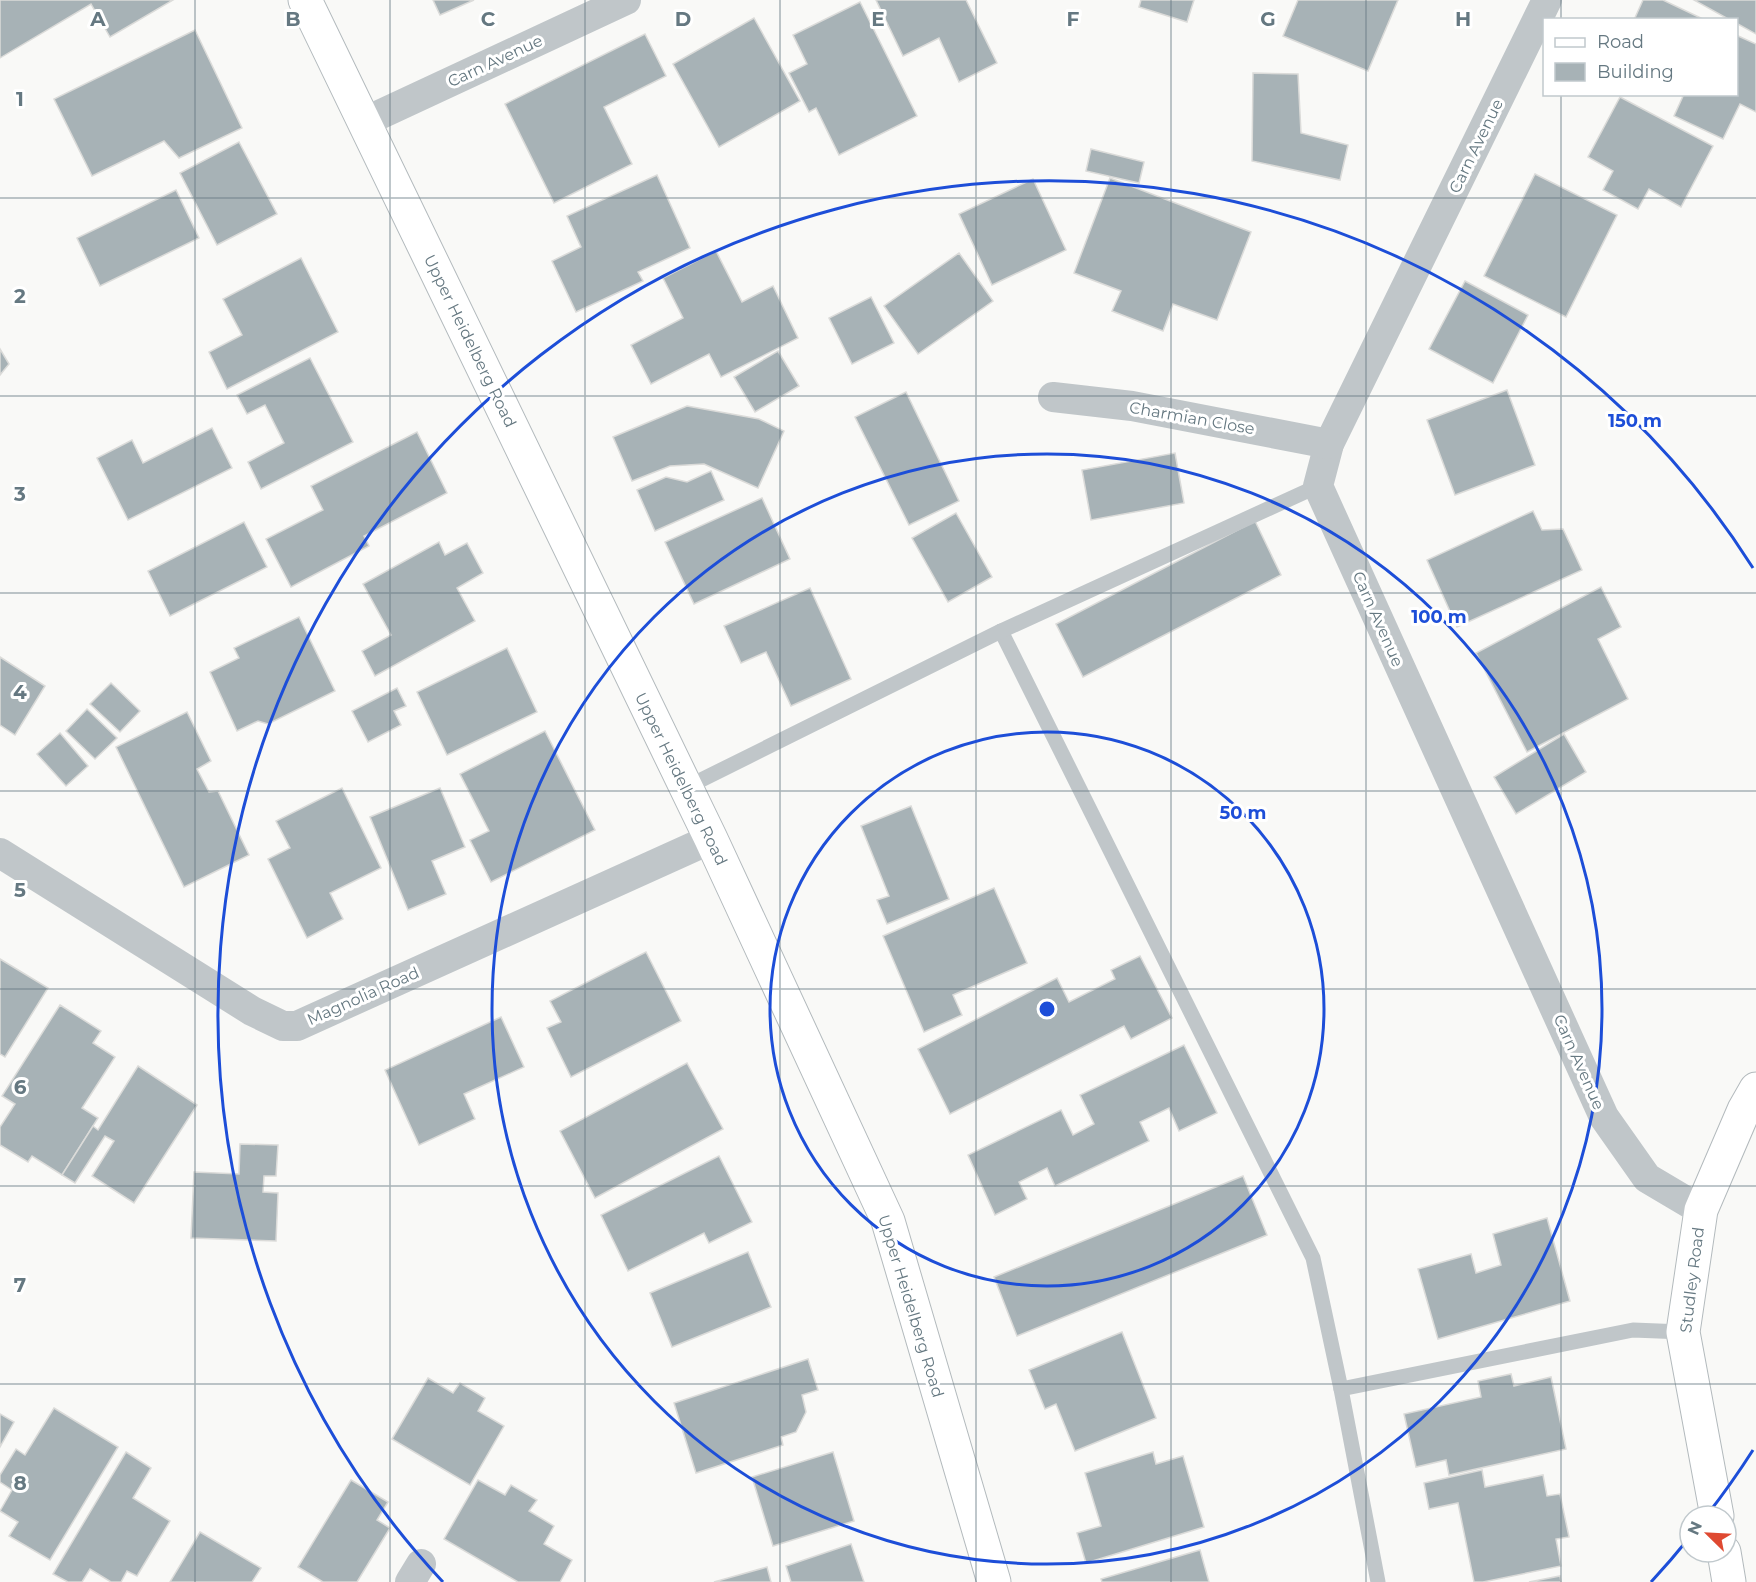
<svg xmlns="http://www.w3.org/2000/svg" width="1756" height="1582" viewBox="0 0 1756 1582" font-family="Montserrat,sans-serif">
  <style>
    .building { fill: #a7b2b6; stroke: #dbdbd9; stroke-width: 1.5 }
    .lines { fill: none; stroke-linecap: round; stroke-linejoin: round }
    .secondary-casing { stroke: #b3babd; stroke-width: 35 }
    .lane { stroke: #c0c6c9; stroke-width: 15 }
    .street { stroke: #c0c6c9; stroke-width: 30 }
    .secondary { stroke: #fff; stroke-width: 33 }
    .grid { fill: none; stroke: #657881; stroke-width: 1.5; stroke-opacity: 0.55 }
    .ring { fill: none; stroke: #1d4ed8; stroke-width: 3 }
    .labels { text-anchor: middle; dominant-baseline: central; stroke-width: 6; stroke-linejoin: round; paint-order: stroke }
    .street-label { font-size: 16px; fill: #657881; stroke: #fff }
    .grid-label { font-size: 20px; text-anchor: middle; font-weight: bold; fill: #657881; stroke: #fff; stroke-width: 6; stroke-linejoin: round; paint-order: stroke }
    .centre { fill: #1d4ed8; stroke: #fff; stroke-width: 3 }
    .ring-label { font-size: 18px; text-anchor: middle; font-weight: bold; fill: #1d4ed8; stroke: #fff; stroke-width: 6; stroke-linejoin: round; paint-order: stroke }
  </style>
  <rect width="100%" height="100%" fill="#f9f9f7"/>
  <!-- building -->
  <g class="building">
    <path d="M 0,0 L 173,0 L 110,37 L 91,4 L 0,58 Z"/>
    <path d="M 433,0 L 474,0 L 440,15 Z"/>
    <path d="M 876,0 L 966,0 L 997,63 L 959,82 L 939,38 L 903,56 Z"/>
    <path d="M 1141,0 L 1194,0 L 1187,22 L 1139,7 Z"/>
    <path d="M 1298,0 L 1398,0 L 1368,71 L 1283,36 Z"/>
    <path d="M 1643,0 L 1663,0 L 1705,20 L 1634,20 Z"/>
    <path d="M 1694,0 L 1756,0 L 1756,34 L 1736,23 L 1736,20 L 1730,20 Z"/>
    <path d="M 860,2 L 917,116 L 839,155 L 816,108 L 809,112 L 789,73 L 807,64 L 793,35 Z"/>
    <path d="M 754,18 L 800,101 L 719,147 L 673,64 Z"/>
    <path d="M 195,30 L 242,128 L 179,158 L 164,141 L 92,176 L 54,99 Z"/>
    <path d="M 645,34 L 666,76 L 604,107 L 632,164 L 554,203 L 505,104 Z"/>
    <path d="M 1736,35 L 1756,44 L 1756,112 L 1740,104 L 1723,139 L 1674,116 L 1684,94 L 1736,94 Z"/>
    <path d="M 1253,73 L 1298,74 L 1301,133 L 1348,145 L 1340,180 L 1252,161 Z"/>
    <path d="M 1620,97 L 1713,146 L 1681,207 L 1649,189 L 1638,209 L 1603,190 L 1613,171 L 1588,157 Z"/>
    <path d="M 239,142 L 277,214 L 217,245 L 180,173 Z"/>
    <path d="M 1091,149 L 1144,162 L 1139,183 L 1086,171 Z"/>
    <path d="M 1535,174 L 1617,215 L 1566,317 L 1484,276 Z"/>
    <path d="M 657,175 L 690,248 L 638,272 L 643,281 L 576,312 L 552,261 L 581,247 L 567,216 Z"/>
    <path d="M 1110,178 L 1251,232 L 1217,320 L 1173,304 L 1163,331 L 1112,311 L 1121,291 L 1074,273 Z"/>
    <path d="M 1033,179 L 1066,250 L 992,285 L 959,214 Z"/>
    <path d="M 176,190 L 199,238 L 100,286 L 77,238 Z"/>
    <path d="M 716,251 L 742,302 L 773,286 L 798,338 L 721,377 L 709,354 L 651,384 L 631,345 L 683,318 L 663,278 Z"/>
    <path d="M 959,253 L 993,301 L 918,354 L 884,306 Z"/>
    <path d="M 301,258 L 338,332 L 227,389 L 209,352 L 242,335 L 223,299 Z"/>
    <path d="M 1465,281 L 1528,315 L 1493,383 L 1429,349 Z"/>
    <path d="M 871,297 L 894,343 L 852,364 L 829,318 Z"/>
    <path d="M 0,349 L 9,364 L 0,375 Z"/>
    <path d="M 778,351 L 799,386 L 755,412 L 734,377 Z"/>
    <path d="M 310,358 L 353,442 L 261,489 L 248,462 L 284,443 L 265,405 L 247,414 L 237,395 Z"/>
    <path d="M 1507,390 L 1535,465 L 1455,495 L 1427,420 Z"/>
    <path d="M 906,392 L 959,501 L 909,525 L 855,417 Z"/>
    <path d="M 687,406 L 759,419 L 784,431 L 758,488 L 704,464 L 670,466 L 632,481 L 613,437 Z"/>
    <path d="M 212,428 L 232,468 L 128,520 L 97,458 L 132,440 L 143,463 Z"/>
    <path d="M 417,432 L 447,493 L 364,536 L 369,546 L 291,587 L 266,539 L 323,510 L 311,486 Z"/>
    <path d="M 1175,453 L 1184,503 L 1091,520 L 1082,470 Z"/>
    <path d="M 711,471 L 724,500 L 655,531 L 637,490 L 666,477 L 687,482 Z"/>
    <path d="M 762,498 L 790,559 L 694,604 L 665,542 Z"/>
    <path d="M 1533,511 L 1542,530 L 1563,529 L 1582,570 L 1457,627 L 1427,560 Z"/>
    <path d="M 956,513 L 992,577 L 948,602 L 912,538 Z"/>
    <path d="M 1255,521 L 1281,575 L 1083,677 L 1056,624 Z"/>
    <path d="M 244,522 L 267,567 L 170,616 L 148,571 Z"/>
    <path d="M 439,542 L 445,555 L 467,543 L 483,573 L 457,588 L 475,621 L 375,676 L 362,651 L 391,635 L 363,584 Z"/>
    <path d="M 1601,587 L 1621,627 L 1598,639 L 1628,699 L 1527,752 L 1476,653 Z"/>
    <path d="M 810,588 L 851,679 L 791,706 L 766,652 L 741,663 L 724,626 Z"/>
    <path d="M 299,617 L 335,691 L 268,724 L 258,721 L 237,731 L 210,672 L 239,658 L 234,648 Z"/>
    <path d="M 507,648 L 537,712 L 447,755 L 417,692 Z"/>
    <path d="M 0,657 L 45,686 L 15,735 L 0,725 Z"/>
    <path d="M 111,683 L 140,711 L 120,732 L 90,704 Z"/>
    <path d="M 397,688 L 406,706 L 394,711 L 401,725 L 368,742 L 352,711 Z"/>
    <path d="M 87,709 L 117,738 L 95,759 L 66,731 Z"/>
    <path d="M 187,712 L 211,761 L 197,769 L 209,792 L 218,791 L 249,855 L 184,887 L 116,747 Z"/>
    <path d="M 545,731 L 595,830 L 491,882 L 470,840 L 489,831 L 460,774 Z"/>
    <path d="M 60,733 L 88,766 L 66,786 L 37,754 Z"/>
    <path d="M 1564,734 L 1586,772 L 1516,814 L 1494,777 Z"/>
    <path d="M 342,788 L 381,868 L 330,893 L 343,919 L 307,938 L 268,859 L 290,848 L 276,821 Z"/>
    <path d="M 440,788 L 465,847 L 432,861 L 446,894 L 408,910 L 370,817 Z"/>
    <path d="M 911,806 L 949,899 L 887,924 L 877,900 L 889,896 L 861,826 Z"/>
    <path d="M 994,888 L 1027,963 L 953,995 L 962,1015 L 924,1032 L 883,936 Z"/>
    <path d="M 646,952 L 681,1021 L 571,1077 L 547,1028 L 561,1022 L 550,1001 Z"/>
    <path d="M 1140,956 L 1172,1018 L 1131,1039 L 1124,1026 L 950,1114 L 918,1049 L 1057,978 L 1069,1002 L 1115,979 L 1111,970 Z"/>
    <path d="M 0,959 L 48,988 L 5,1057 L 0,1054 Z"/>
    <path d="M 60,1005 L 101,1031 L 93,1043 L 115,1057 L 82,1108 L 98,1118 L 62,1175 L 32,1156 L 28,1162 L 0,1145 L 0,1127 L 15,1104 L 2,1096 Z"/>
    <path d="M 501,1017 L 524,1067 L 464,1094 L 475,1119 L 419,1145 L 385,1070 Z"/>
    <path d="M 1184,1045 L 1217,1113 L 1179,1131 L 1169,1108 L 1140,1122 L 1149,1141 L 1055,1186 L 1047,1168 L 1019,1182 L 1027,1199 L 995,1215 L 968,1155 L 1061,1110 L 1073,1135 L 1094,1124 L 1080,1095 Z"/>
    <path d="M 687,1063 L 723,1129 L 595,1198 L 560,1131 Z"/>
    <path d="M 138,1066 L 197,1105 L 134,1203 L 92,1176 L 114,1141 L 105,1136 L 75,1183 L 62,1175 L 93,1126 L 98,1130 Z"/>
    <path d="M 240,1144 L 278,1145 L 276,1176 L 264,1176 L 263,1192 L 278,1193 L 276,1241 L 191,1238 L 194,1172 L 239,1174 Z"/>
    <path d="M 719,1156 L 752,1222 L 709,1243 L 704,1233 L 628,1271 L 601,1215 Z"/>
    <path d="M 1243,1176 L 1267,1235 L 1017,1336 L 994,1277 Z"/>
    <path d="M 1547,1218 L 1570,1301 L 1438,1339 L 1418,1269 L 1471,1254 L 1476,1273 L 1501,1265 L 1493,1234 Z"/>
    <path d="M 748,1252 L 771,1307 L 672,1347 L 650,1293 Z"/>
    <path d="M 1122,1332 L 1156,1418 L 1075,1451 L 1056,1404 L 1045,1409 L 1029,1370 Z"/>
    <path d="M 808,1359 L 818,1390 L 802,1395 L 806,1412 L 796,1432 L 781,1437 L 783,1445 L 696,1473 L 674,1403 Z"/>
    <path d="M 1511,1374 L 1514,1386 L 1551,1377 L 1566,1449 L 1449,1475 L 1446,1460 L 1416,1467 L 1404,1414 L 1481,1397 L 1478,1381 Z"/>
    <path d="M 428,1378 L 453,1393 L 460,1383 L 485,1398 L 478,1411 L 504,1426 L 470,1485 L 392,1439 Z"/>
    <path d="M 54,1408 L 118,1447 L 50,1560 L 9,1536 L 18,1522 L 0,1511 L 12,1490 L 0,1482 L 0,1475 L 16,1449 L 25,1455 Z"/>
    <path d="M 0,1414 L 14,1422 L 0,1447 Z"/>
    <path d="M 126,1452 L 151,1468 L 133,1498 L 170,1521 L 137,1576 L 127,1571 L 121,1582 L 111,1582 L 90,1569 L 82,1582 L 68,1582 L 53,1574 Z"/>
    <path d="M 833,1452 L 854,1521 L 773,1546 L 752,1477 Z"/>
    <path d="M 1153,1452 L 1156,1464 L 1183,1456 L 1204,1527 L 1086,1563 L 1077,1533 L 1101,1526 L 1085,1473 Z"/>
    <path d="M 1482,1470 L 1485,1487 L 1543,1475 L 1547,1496 L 1560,1494 L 1569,1537 L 1556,1539 L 1561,1566 L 1483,1582 L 1474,1582 L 1458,1503 L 1429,1509 L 1424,1483 Z"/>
    <path d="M 351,1480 L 388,1502 L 377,1520 L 390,1528 L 357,1582 L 323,1582 L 298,1567 Z"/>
    <path d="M 478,1480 L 505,1495 L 511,1485 L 537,1500 L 529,1511 L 554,1526 L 544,1544 L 572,1560 L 560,1582 L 518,1582 L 444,1539 Z"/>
    <path d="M 200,1532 L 261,1568 L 252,1582 L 170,1582 Z"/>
    <path d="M 851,1544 L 864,1582 L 791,1582 L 786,1566 Z"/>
    <path d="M 1200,1550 L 1209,1582 L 1102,1582 L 1101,1579 Z"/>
    <path d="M 767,1567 L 771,1582 L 714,1582 Z"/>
    <path d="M 1560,1576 L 1561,1582 L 1529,1582 Z"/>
  </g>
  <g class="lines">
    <defs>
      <g id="secondary">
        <path d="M 305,0 L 711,839 L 888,1221 L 994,1582"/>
        <path d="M 1717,1516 L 1683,1332 L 1701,1210 L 1744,1110 L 1756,1089"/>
        <path d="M 1724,1552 L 1729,1582"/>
      </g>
    </defs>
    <!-- secondary casing -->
    <use href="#secondary" class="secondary-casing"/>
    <!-- lane -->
    <g class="lane">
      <path d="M 1001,631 L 1313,1258 L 1341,1389 L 1378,1582"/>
      <path d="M 685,788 L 1001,631 L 1318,486"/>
      <path d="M 1341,1389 L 1633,1330 L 1683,1332"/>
    </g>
    <!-- street -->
    <g class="street">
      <path d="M 1547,0 L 1329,444 L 1318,486 L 1604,1117 L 1647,1178 L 1701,1210"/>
      <path d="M 364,122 L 626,0"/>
      <path d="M 1053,397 L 1132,406 L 1329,444"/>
      <path d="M 0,853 L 252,1011 L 283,1026 L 297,1026 L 711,839"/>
      <path d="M 410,1582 L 421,1564"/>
    </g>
    <!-- secondary -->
    <use href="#secondary" class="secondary"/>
  </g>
  <!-- grid -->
  <path class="grid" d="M 195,0 L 195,1582M 390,0 L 390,1582M 585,0 L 585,1582M 780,0 L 780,1582M 976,0 L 976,1582M 1171,0 L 1171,1582M 1366,0 L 1366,1582M 1561,0 L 1561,20M 1561,94 L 1561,1582M 0,198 L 1756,198M 0,396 L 1756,396M 0,593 L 1756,593M 0,791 L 1756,791M 0,989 L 1756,989M 0,1186 L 1756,1186M 0,1384 L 1756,1384"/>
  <!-- distance rings -->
  <g class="ring">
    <circle cx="1047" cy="1009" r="277"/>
    <circle cx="1047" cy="1009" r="555"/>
    <path d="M1753 1450A832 832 0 0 1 1707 1515M1689 1538A832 832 0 0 1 1651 1582M443 1582A832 832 0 1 1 1753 568"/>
  </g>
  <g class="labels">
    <!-- street labels -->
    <g class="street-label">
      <text transform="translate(495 61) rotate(-25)">Carn Avenue</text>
      <text transform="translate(1476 146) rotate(-64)">Carn Avenue</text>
      <text transform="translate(470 341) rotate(64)">Upper Heidelberg Road</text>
      <text transform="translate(1192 418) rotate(10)">Charmian Close</text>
      <text transform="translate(1378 619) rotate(66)">Carn Avenue</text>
      <text transform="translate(681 779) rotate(64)">Upper Heidelberg Road</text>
      <text transform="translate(363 996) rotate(-24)">Magnolia Road</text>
      <text transform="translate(1579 1062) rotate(66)">Carn Avenue</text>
      <text transform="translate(1692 1280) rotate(-83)">Studley Road</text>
      <text transform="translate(911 1306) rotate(73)">Upper Heidelberg Road</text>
    </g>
  </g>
  <g class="grid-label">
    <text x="98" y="26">A</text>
    <text x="293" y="26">B</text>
    <text x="488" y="26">C</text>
    <text x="683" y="26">D</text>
    <text x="878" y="26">E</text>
    <text x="1073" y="26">F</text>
    <text x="1268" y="26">G</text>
    <text x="1463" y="26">H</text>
    <text x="20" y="106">1</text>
    <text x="20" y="303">2</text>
    <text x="20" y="501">3</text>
    <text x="20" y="699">4</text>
    <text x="20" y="897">5</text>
    <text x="20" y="1094">6</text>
    <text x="20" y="1292">7</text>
    <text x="20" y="1490">8</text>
  </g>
  <circle cx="1047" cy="1009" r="9" class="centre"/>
  <g class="ring-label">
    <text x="1635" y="427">150 m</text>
    <text x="1439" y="623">100 m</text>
    <text x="1243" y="819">50 m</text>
  </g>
  <!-- legend -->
  <rect x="1543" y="18" width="195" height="78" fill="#ffffff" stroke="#c1c9cd" stroke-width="1.5"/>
  <rect x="1555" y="38" width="30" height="9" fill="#ffffff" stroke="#c1c9cd" stroke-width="1.5"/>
  <text x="1597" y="48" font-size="18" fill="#657881">Road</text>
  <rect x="1555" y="63" width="30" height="18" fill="#a7b2b6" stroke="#c1c9cd" stroke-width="1.5"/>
  <text x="1597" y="78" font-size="18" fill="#657881">Building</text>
  <!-- north arrow -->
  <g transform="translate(1708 1534) rotate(294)"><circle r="28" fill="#ffffff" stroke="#c1c9cd" stroke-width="1.5"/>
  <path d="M0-4.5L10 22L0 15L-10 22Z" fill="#df4931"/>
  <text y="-9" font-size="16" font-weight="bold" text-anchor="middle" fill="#657881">N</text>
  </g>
</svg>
